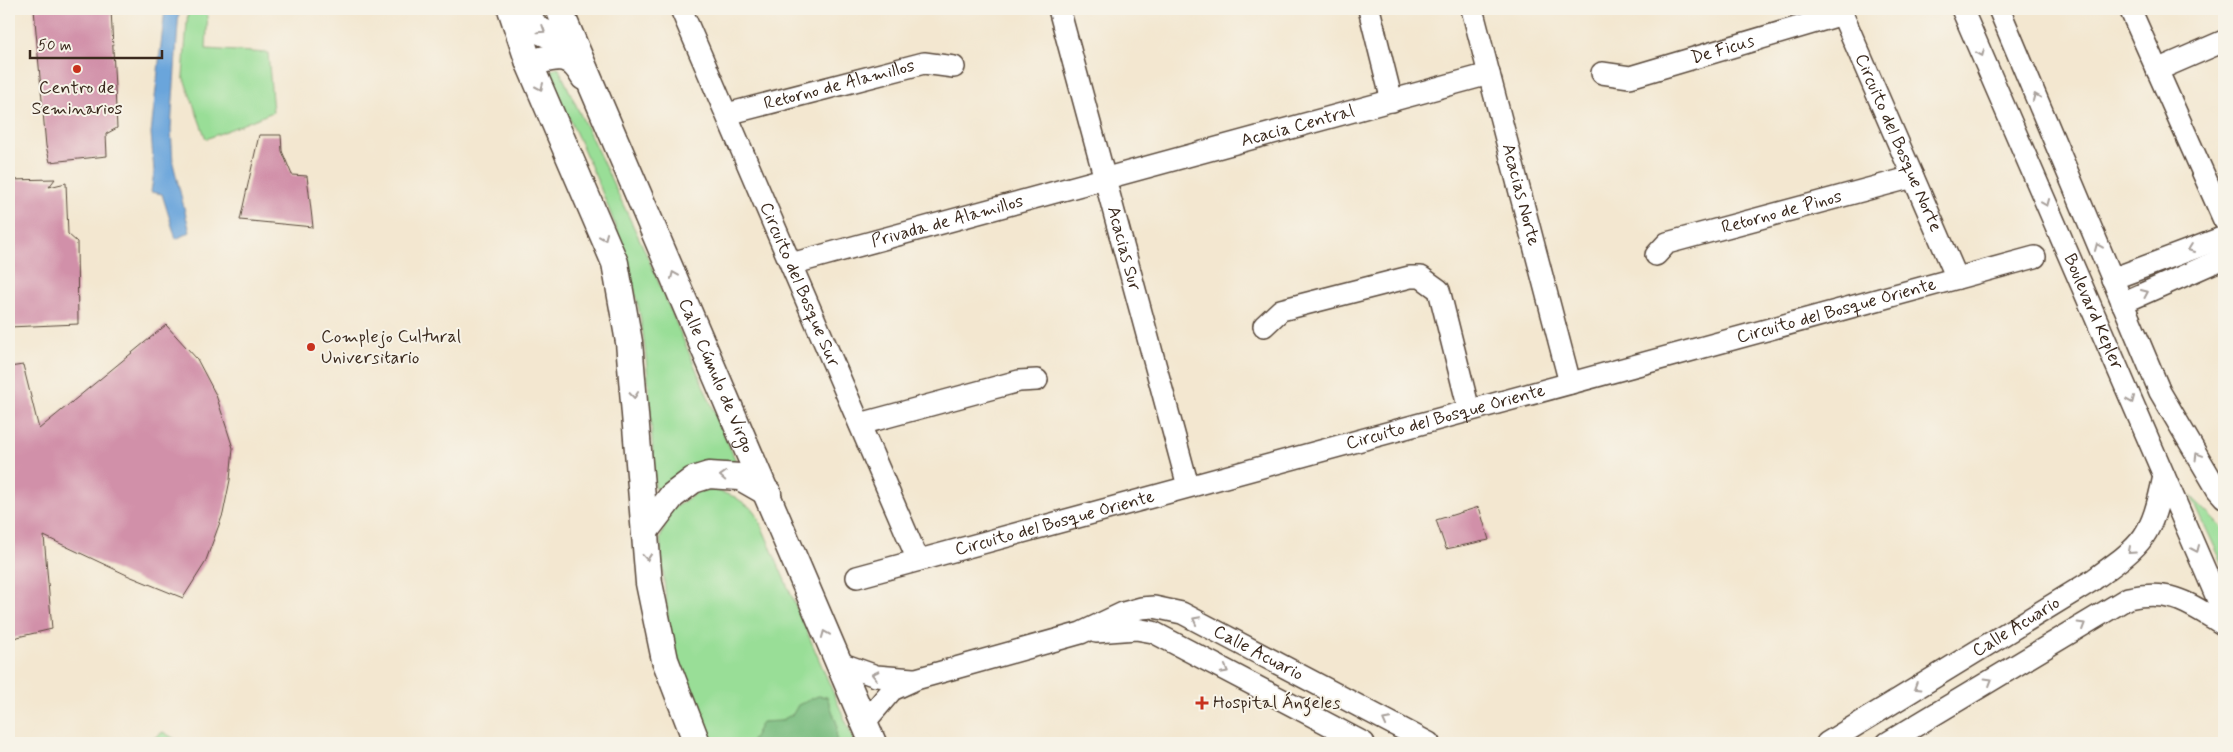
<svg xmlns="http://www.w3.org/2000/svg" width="2233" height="752" viewBox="0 0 2233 752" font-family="Mynerve,sans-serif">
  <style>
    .green { fill: #99de97; stroke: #6a845a }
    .forest { fill: #7abd80; stroke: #5a744f }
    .water { fill: #6ba5db; stroke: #53687c }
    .building { fill: #d190a9 }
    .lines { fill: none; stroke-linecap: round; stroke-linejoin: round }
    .minor-casing { stroke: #574639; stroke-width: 24 }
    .major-casing { stroke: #574639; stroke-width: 29 }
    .minor { stroke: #fff; stroke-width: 21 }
    .major { stroke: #fff; stroke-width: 26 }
    .oneway { stroke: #a79f9a }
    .poi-dot { fill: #c8321e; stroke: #f7f3e8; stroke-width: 2 }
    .labels { text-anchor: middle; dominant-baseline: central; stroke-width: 4; stroke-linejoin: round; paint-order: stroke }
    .street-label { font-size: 18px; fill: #3b2a1e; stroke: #f7f3e8 }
    .poi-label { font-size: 18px; fill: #3b2a1e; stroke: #f7f3e8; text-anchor: start }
  </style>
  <rect width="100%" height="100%" fill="#f7f3e8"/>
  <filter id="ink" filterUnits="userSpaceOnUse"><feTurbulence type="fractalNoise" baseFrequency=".02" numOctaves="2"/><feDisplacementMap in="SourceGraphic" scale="10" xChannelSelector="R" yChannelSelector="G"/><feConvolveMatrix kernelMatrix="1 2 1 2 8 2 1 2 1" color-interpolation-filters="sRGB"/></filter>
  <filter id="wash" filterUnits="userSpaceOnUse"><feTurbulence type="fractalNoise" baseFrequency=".0096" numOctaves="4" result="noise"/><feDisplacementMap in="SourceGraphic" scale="20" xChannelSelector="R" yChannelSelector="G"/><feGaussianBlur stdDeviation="1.12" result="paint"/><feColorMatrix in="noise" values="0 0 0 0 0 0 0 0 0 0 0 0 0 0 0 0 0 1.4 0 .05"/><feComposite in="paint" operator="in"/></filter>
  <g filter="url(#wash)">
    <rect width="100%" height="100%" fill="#f3e7d0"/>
    <!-- green -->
    <g class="green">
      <path d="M 188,9 L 208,9 L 206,49 L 268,53 L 273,112 L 206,139 L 183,76 Z"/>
      <path d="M 558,67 L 645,251 L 738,466 L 681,474 L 658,489 L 655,488 C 650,422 650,348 633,284 C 615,210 579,141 548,72 Z"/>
      <path d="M 715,490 L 735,497 L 755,511 L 855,743 L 710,743 L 682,676 L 668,621 L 660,539 L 671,510 L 699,491 Z"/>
      <path d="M 2191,496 L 2224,529 L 2224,567 Z"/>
      <path d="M 163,732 L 182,743 L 146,743 Z"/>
    </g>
    <!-- forest -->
    <path class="forest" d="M 818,696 L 827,697 L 837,724 L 836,743 L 740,743 L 751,743 L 762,722 L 780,721 L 793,714 L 798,705 Z"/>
    <!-- water -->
    <path class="water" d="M 165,9 L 179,9 L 171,129 L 173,163 L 190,232 L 176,239 L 162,194 L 151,192 L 154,172 L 151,133 Z"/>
    <g id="blocks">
      <!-- building -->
      <g class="building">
        <path d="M 34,9 L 111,9 L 117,128 L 106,134 L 107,156 L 50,162 L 46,146 Z"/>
        <path d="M 259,135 L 281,135 L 282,151 L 292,175 L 307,176 L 313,227 L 240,220 Z"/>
        <path d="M 55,179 L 49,187 L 66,183 L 68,234 L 77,242 L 78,324 L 9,327 L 9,180 Z"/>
        <path d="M 166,325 L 197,359 L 216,395 L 233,448 L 230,480 L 223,514 L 205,563 L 183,598 L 129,576 L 44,536 L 52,629 L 9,639 L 9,367 L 23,365 L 39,429 Z"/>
        <path d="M 1479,507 L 1489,540 L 1446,549 L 1436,520 Z"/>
      </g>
    </g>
  </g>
  <g filter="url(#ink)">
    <use href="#blocks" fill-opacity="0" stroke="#574639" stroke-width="1"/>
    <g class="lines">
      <defs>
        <g id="minor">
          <path id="s1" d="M 681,9 L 918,560"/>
          <path id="s2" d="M 1059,9 L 1188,486"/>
          <path d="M 1369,9 L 1392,101"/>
          <path id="s3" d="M 1472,9 L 1570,383"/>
          <path id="s4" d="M 1840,9 L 1957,278"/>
          <path id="s5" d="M 1962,9 L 2224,614"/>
          <path d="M 1999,9 L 2160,392 L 2217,489 L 2224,497"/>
          <path d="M 2130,9 L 2224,220"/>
          <path d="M 2157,70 L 2224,41"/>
          <path id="s6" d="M 1602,73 L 1630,77 L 1843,14"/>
          <path id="s7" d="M 727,114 L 924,63 L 954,67"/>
          <path id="s8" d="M 1656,255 L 1667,243 L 1913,177"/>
          <path id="s9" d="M 791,264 L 1489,74"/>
          <path d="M 2112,279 L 2224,237"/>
          <path d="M 2122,303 L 2224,258"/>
          <path d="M 1264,326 L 1281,310 L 1410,277 L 1421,277 L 1439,290 L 1469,410"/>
          <path d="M 860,424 L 1019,381 L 1037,380"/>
          <path id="s10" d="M 857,577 L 2035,257"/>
          <path d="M 1096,632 L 1136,629 L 1153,632 L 1364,743"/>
          <path d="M 837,662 L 876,676 L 913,679"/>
          <path id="s11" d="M 864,723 L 892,690 L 916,679 L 1081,633 L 1123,613 L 1141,608 L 1154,607 L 1182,613 L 1429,743"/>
          <path id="s12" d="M 1827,743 L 2093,580 C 2144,543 2151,539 2164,476"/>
          <path d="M 1887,743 L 2128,598 C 2172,589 2188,603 2224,625"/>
        </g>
        <g id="major">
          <path d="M 511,9 L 529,63 L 615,263 L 629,342 L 649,583 L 665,660 L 697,743"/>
          <path d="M 524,9 L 536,29 L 552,36 L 568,32"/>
          <path id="s13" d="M 559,9 L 873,743"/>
          <path d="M 529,63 C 556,57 568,49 584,77"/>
          <path d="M 645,531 L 672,496 L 693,480 L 709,475 L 740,477 L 768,493"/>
        </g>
      </defs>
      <!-- minor casing -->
      <use href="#minor" class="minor-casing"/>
      <!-- major casing -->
      <use href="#major" class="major-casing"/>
      <!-- minor -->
      <use href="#minor" class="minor"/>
      <!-- major -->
      <use href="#major" class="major"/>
    </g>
    <!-- one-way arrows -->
    <defs><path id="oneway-chevron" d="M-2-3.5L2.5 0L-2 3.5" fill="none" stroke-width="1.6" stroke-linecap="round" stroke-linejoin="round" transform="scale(1.25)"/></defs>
    <g class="oneway">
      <use href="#oneway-chevron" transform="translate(542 30) rotate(33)"/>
      <use href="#oneway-chevron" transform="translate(1981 53) rotate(67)"/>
      <use href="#oneway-chevron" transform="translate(540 87) rotate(66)"/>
      <use href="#oneway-chevron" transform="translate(2036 97) rotate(-113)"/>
      <use href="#oneway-chevron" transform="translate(2046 203) rotate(67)"/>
      <use href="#oneway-chevron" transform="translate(604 237) rotate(67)"/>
      <use href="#oneway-chevron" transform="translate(2098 247) rotate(-113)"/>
      <use href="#oneway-chevron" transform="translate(2191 249) rotate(160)"/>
      <use href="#oneway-chevron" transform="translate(674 275) rotate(-113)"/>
      <use href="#oneway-chevron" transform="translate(2145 293) rotate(-24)"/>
      <use href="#oneway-chevron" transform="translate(634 395) rotate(84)"/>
      <use href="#oneway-chevron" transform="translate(2131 400) rotate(67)"/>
      <use href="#oneway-chevron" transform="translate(2198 456) rotate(-121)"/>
      <use href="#oneway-chevron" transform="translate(723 476) rotate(-177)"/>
      <use href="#oneway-chevron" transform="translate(2196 549) rotate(66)"/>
      <use href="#oneway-chevron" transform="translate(2131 551) rotate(138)"/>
      <use href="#oneway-chevron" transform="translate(647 557) rotate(85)"/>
      <use href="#oneway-chevron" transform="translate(1196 620) rotate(-152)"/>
      <use href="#oneway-chevron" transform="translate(2082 625) rotate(-31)"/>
      <use href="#oneway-chevron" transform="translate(825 634) rotate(-112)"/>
      <use href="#oneway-chevron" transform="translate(1225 670) rotate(28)"/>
      <use href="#oneway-chevron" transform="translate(875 675) rotate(-167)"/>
      <use href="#oneway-chevron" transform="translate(1989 681) rotate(-31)"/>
      <use href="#oneway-chevron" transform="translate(1917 687) rotate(148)"/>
      <use href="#oneway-chevron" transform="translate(1386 721) rotate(-152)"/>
    </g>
  </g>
  <!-- markers -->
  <g class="poi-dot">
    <circle cx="77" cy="69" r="5"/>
    <circle cx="311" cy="347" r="5"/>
    <path d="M1199.5 695.5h5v5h5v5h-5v5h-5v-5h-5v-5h5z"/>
  </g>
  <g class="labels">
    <!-- street labels -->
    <g class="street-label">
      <text stroke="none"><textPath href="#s6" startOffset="125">De Ficus</textPath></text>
      <text stroke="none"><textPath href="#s7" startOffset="116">Retorno de Alamillos</textPath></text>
      <text stroke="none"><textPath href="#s9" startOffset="525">Acacia Central</textPath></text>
      <text stroke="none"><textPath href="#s4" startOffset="146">Circuito del Bosque Norte</textPath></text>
      <text stroke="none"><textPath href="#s3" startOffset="192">Acacias Norte</textPath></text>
      <text stroke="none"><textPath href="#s8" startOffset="135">Retorno de Pinos</textPath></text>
      <text stroke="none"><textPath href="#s9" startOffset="162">Privada de Alamillos</textPath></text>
      <text stroke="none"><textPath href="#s2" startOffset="248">Acacias Sur</textPath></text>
      <text stroke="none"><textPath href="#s1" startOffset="300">Circuito del Bosque Sur</textPath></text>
      <text stroke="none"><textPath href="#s10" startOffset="1015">Circuito del Bosque Oriente</textPath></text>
      <text stroke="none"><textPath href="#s5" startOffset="330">Boulevard Kepler</textPath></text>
      <text stroke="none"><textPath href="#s13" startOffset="399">Calle Cúmulo de Virgo</textPath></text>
      <text stroke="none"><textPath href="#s10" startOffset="610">Circuito del Bosque Oriente</textPath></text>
      <text stroke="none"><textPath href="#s10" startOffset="205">Circuito del Bosque Oriente</textPath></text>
      <text stroke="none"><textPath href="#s12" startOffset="222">Calle Acuario</textPath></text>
      <text stroke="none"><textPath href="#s11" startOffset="434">Calle Acuario</textPath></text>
    </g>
    <!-- poi labels -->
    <g class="poi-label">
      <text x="77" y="88" text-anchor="middle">Centro de<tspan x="77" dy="21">Seminarios</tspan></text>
      <text x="321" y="337">Complejo Cultural<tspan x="321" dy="21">Universitario</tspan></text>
      <text x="1213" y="703">Hospital Ángeles</text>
    </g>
  </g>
  <!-- margin -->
  <rect width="2233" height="752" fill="none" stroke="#f7f3e8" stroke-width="30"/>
  <!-- scale -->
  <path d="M30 50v8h132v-8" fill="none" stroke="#3b2a1e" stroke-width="2.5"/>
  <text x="38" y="50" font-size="15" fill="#3b2a1e" stroke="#f7f3e8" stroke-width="4" paint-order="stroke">50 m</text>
</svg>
